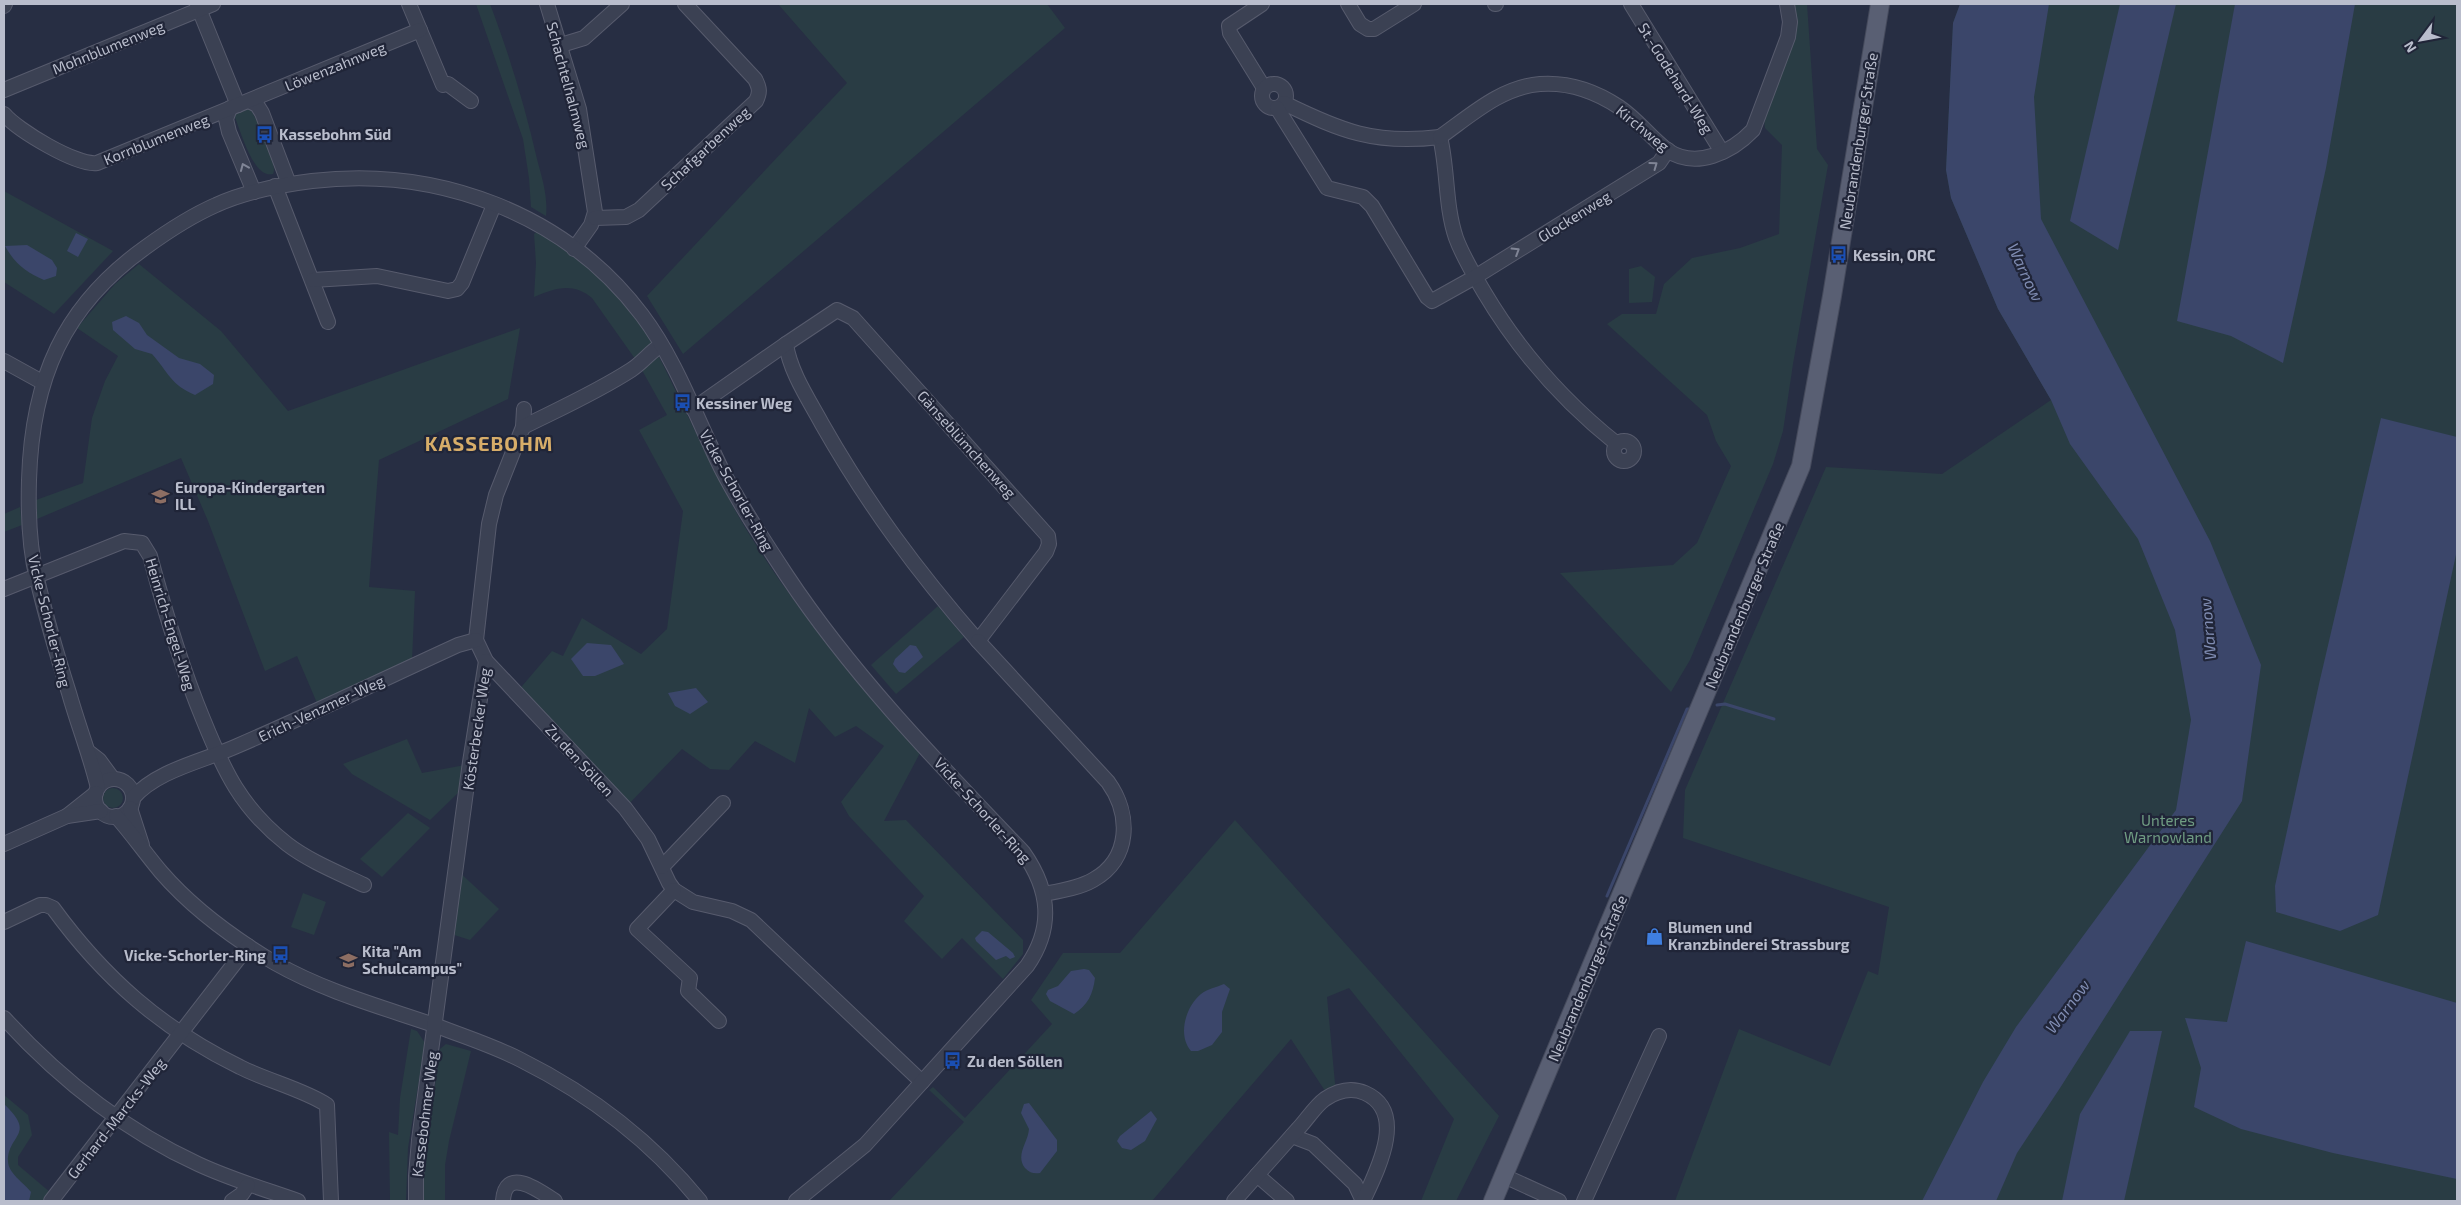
<svg xmlns="http://www.w3.org/2000/svg" width="2461" height="1205" viewBox="0 0 2461 1205" font-family="'Exo 2',sans-serif">
  <style>
    .green { fill: #293c44 }
    .water { fill: #3b466a }
    .lines { fill: none; stroke-linecap: round; stroke-linejoin: round }
    .stream { stroke: #3b466a; stroke-width: 3 }
    .minor-casing { stroke: #575b6d; stroke-width: 16 }
    .major-casing { stroke: #454a5c; stroke-width: 20 }
    .minor { stroke: #3b4153; stroke-width: 14 }
    .major { stroke: #595f73; stroke-width: 18 }
    .oneway { stroke: #808596 }
    .labels { text-anchor: middle; dominant-baseline: central; stroke-width: 4.5; stroke-linejoin: round; paint-order: stroke }
    .street-label { font-size: 15px; fill: #b9bdcc; stroke: #202538 }
    .poi-label { font-size: 15px; font-weight: bold; fill: #b9bdcc; stroke: #202538; text-anchor: start }
    .park-label { font-size: 15px; fill: #709d83; stroke: #202538 }
    .water-label { font-size: 16px; font-style: italic; fill: #808db3; stroke: #202538 }
    .district-label { font-size: 20px; font-weight: bold; letter-spacing: 1px; fill: #d7ad69; stroke: #202538 }
  </style>
  <rect width="100%" height="100%" fill="#272e43"/>
  <!-- green -->
  <g class="green">
    <path d="M 476,4 L 490,4 C 509,54 525,106 537,159 C 542,178 548,196 546,216 L 531,207 L 529,178 L 523,139 Z"/>
    <path d="M 778,4 L 1047,4 L 1065,28 L 683,354 L 647,296 L 847,83 Z"/>
    <path d="M 1794,4 L 1807,4 L 1817,149 L 1828,165 L 1793,364 L 1783,431 L 1773,464 L 1690,660 L 1671,692 L 1560,573 L 1673,565 L 1697,543 L 1731,466 L 1716,441 L 1707,415 L 1607,324 L 1622,314 L 1656,314 L 1664,284 L 1692,258 L 1740,248 L 1779,234 L 1782,145 L 1765,128 L 1764,119 C 1780,78 1795,48 1794,4 Z"/>
    <path d="M 1960,4 L 2457,4 L 2457,1201 L 1675,1201 L 1739,1029 L 1830,1066 L 1868,971 L 1878,975 L 1889,907 L 1683,838 L 1685,790 L 1826,467 L 1942,474 L 2051,400 L 1998,309 L 1951,198 L 1946,170 L 1953,23 Z"/>
    <path d="M 245,108 L 250,108 C 256,119 279,164 273,174 C 253,179 241,131 234,115 L 238,111 Z"/>
    <path d="M 4,191 L 113,251 L 54,314 L 4,282 Z"/>
    <path d="M 538,231 C 578,254 619,290 644,329 C 657,351 668,375 679,398 L 674,400 L 679,410 L 684,408 C 707,456 729,504 758,548 C 805,622 864,687 920,753 L 884,821 L 906,820 L 1023,940 L 1023,954 L 1003,979 L 962,938 L 942,959 L 904,921 L 924,896 L 849,816 L 841,802 L 884,746 L 856,726 L 835,737 L 809,708 L 795,763 L 755,741 L 729,770 L 710,769 L 682,749 L 625,808 L 517,692 L 552,651 L 563,656 L 582,618 L 641,654 L 667,629 L 683,511 L 639,430 L 667,415 L 638,363 L 592,298 C 573,282 555,288 534,297 L 536,263 L 534,234 Z"/>
    <path d="M 139,264 L 221,331 L 288,411 L 520,328 L 508,399 L 379,460 L 369,587 L 415,591 L 412,660 L 317,703 L 297,656 L 265,671 L 208,521 L 181,458 L 37,519 L 36,500 L 83,483 L 92,418 L 105,381 L 118,356 L 77,328 L 115,284 Z"/>
    <path d="M 1641,266 L 1655,277 L 1652,302 L 1629,303 L 1629,269 Z"/>
    <path d="M 20,507 L 22,525 L 4,532 L 4,514 Z"/>
    <path d="M 938,606 L 964,637 L 896,694 L 871,665 Z"/>
    <path d="M 407,739 L 422,773 L 465,765 L 463,793 L 458,793 L 430,820 L 352,774 L 343,764 Z"/>
    <circle cx="113" cy="798" r="10"/>
    <path d="M 408,813 L 430,828 L 382,877 L 360,859 Z"/>
    <path d="M 1235,820 L 1499,1116 L 1456,1201 L 1421,1201 L 1454,1119 L 1349,988 L 1327,997 L 1336,1094 L 1329,1097 L 1291,1039 L 1152,1201 L 889,1201 L 964,1122 L 929,1090 L 933,1087 L 965,1118 L 1052,1024 L 1031,1000 L 1063,953 L 1120,953 Z"/>
    <path d="M 457,870 L 499,909 L 470,940 L 448,933 Z"/>
    <path d="M 303,893 L 326,902 L 314,935 L 291,927 Z"/>
    <path d="M 411,1029 L 417,1031 L 425,1043 L 408,1148 L 406,1201 L 390,1201 L 389,1132 L 398,1135 L 400,1098 Z"/>
    <path d="M 446,1044 L 471,1051 L 449,1141 L 445,1165 L 445,1201 L 424,1201 L 424,1167 L 440,1049 Z"/>
    <path d="M 4,1095 L 28,1115 L 32,1135 L 18,1157 L 18,1165 L 51,1193 L 44,1201 L 4,1201 Z"/>
  </g>
  <!-- water -->
  <g class="water">
    <path d="M 1960,4 L 2049,4 L 2034,97 L 2041,219 L 2210,541 L 2261,665 L 2242,801 L 2060,1088 L 2017,1153 L 1996,1201 L 1922,1201 L 1983,1082 L 2016,1027 L 2176,810 L 2191,720 L 2175,630 L 2138,539 L 2070,444 L 2051,400 L 1998,309 L 1951,198 L 1946,170 L 1953,23 Z"/>
    <path d="M 2120,4 L 2176,4 L 2118,250 L 2070,221 Z"/>
    <path d="M 2235,4 L 2355,4 L 2326,168 L 2283,363 L 2231,336 L 2177,321 Z"/>
    <path d="M 76,233 L 88,239 L 78,257 L 67,251 Z"/>
    <path d="M 27,245 L 52,260 L 57,268 L 56,276 L 44,280 C 26,272 15,264 5,246 Z"/>
    <path d="M 126,316 L 139,323 L 147,335 L 179,358 L 200,364 L 214,375 L 213,384 L 195,395 C 171,385 168,372 152,354 L 135,349 L 113,330 L 112,322 Z"/>
    <path d="M 2381,418 L 2457,437 L 2457,550 L 2378,915 L 2340,931 L 2276,912 L 2275,886 L 2319,684 Z"/>
    <path d="M 587,643 L 611,645 L 624,664 L 595,676 L 583,676 L 571,659 Z"/>
    <path d="M 910,645 L 916,646 L 923,657 L 905,673 L 899,672 L 893,664 L 895,659 Z"/>
    <path d="M 696,688 L 708,702 L 690,714 L 675,706 L 668,693 Z"/>
    <path d="M 982,931 L 988,932 L 1013,953 L 1015,957 L 1010,959 L 1006,956 L 996,960 L 976,941 L 975,938 Z"/>
    <path d="M 2246,941 L 2457,1003 L 2457,1179 L 2333,1153 L 2241,1129 L 2194,1107 L 2201,1068 L 2185,1018 L 2227,1022 Z"/>
    <path d="M 1084,969 L 1089,970 L 1095,978 C 1093,994 1088,1005 1074,1014 L 1050,1001 L 1046,994 L 1048,990 L 1058,986 L 1071,971 Z"/>
    <path d="M 1224,984 L 1230,989 L 1222,1012 L 1222,1032 L 1212,1045 L 1198,1051 L 1191,1051 C 1177,1035 1186,1006 1201,994 C 1207,989 1217,987 1224,984 Z"/>
    <path d="M 2130,1031 L 2162,1031 L 2124,1201 L 2062,1201 L 2080,1114 Z"/>
    <path d="M 1029,1103 L 1057,1140 L 1057,1151 L 1040,1173 C 1034,1174 1030,1173 1025,1168 C 1015,1155 1028,1143 1029,1129 L 1021,1113 L 1024,1104 Z"/>
    <path d="M 4,1104 C 37,1135 8,1134 8,1161 C 8,1173 24,1183 31,1192 L 29,1201 L 4,1201 Z"/>
    <path d="M 1151,1111 L 1157,1119 L 1145,1141 L 1131,1150 L 1122,1148 L 1117,1141 L 1120,1136 Z"/>
  </g>
  <g class="lines">
    <!-- stream -->
    <g class="stream">
      <path d="M 1717,705 L 1725,704 L 1774,719"/>
      <path d="M 1607,896 L 1687,709 L 1692,709"/>
    </g>
    <defs>
      <g id="minor">
        <path d="M 197,4 L 238,105"/>
        <path d="M 409,4 L 443,85 L 448,84 L 471,101"/>
        <path d="M 547,4 L 579,109 L 595,212 L 591,225 L 574,249"/>
        <path d="M 1262,4 L 1229,26 L 1230,33 L 1264,88"/>
        <path d="M 1348,4 L 1360,24 L 1368,29 L 1374,29 L 1414,4"/>
        <path d="M 1495,4 L 1496,4"/>
        <path d="M 1631,4 L 1722,152"/>
        <path d="M 4,6 L 5,4"/>
        <path d="M 561,45 L 584,38 L 622,4"/>
        <circle cx="1274" cy="96" r="12"/>
        <path d="M 4,90 L 213,4"/>
        <path d="M 249,101 L 257,105 L 262,113 L 289,184"/>
        <path d="M 1284,103 C 1341,131 1375,145 1440,137 C 1448,170 1445,206 1456,238 C 1463,257 1474,275 1484,292 C 1519,351 1563,401 1617,444"/>
        <path d="M 230,108 L 226,119 L 229,132 L 254,192"/>
        <path d="M 1277,108 L 1327,188 L 1363,197 L 1372,206 L 1427,297 L 1432,301 L 1475,277 L 1659,163 L 1668,150"/>
        <path d="M 4,114 C 17,130 77,166 97,163 L 420,30"/>
        <path d="M 1440,137 C 1470,116 1501,87 1540,84 C 1568,82 1595,91 1619,107 C 1637,119 1650,137 1667,150 C 1696,170 1732,152 1753,130 L 1788,37 L 1790,22 L 1787,4"/>
        <path d="M 275,186 L 328,322"/>
        <path d="M 595,218 L 626,217 L 639,210 L 756,101 C 760,93 760,88 755,79 L 685,4"/>
        <path d="M 313,280 L 377,276 L 448,291 L 457,289 L 462,283 L 494,205"/>
        <path d="M 837,310 L 853,318 L 1048,536 L 1049,544 L 1046,552 L 978,641 C 917,571 868,505 822,424 C 809,400 790,372 786,344 Z"/>
        <path d="M 4,361 L 42,382"/>
        <path d="M 524,409 L 523,427 L 496,495 L 489,524 L 476,640 L 486,661 L 625,808 L 648,839 L 669,883 L 674,890 L 693,902 L 732,911 L 751,920 L 922,1082"/>
        <path d="M 693,409 L 786,344"/>
        <path d="M 523,427 C 559,409 597,392 631,370 C 642,363 650,352 661,345"/>
        <circle cx="1624" cy="451" r="10"/>
        <path d="M 4,589 L 124,541 L 142,543 L 150,556 C 165,612 181,666 203,719 C 224,771 241,808 287,844 C 309,861 339,873 364,885"/>
        <path d="M 978,641 L 1108,782 C 1131,814 1131,859 1093,880 C 1079,888 1060,891 1044,894"/>
        <path d="M 90,753 L 99,760 L 113,779"/>
        <circle cx="114" cy="798" r="19"/>
        <path d="M 98,788 C 90,755 78,725 69,693 C 57,655 46,617 37,579 C 29,547 28,513 29,480 C 32,379 63,306 146,247 C 168,231 191,216 216,205 C 246,191 280,185 312,181 C 437,166 565,213 642,315 C 676,360 696,417 721,468 C 740,505 764,541 787,576 C 854,677 940,765 1023,852 C 1050,890 1054,927 1027,966 L 865,1145 L 796,1201"/>
        <path d="M 133,798 C 157,770 204,761 237,746 C 311,714 384,679 458,645 L 476,640"/>
        <path d="M 130,808 L 142,845"/>
        <path d="M 67,816 L 96,793"/>
        <path d="M 116,816 C 132,834 145,853 161,872 C 193,909 233,938 275,963 C 326,992 382,1007 437,1026 C 465,1037 494,1046 521,1060 C 589,1094 652,1142 700,1201"/>
        <path d="M 4,844 L 67,816 L 101,811"/>
        <path d="M 662,867 L 723,803"/>
        <path d="M 674,890 L 637,929 L 690,978 L 688,991 L 719,1021"/>
        <path d="M 4,922 L 40,905 L 46,905 L 53,908 C 104,978 162,1029 240,1067 C 265,1080 305,1090 327,1105 L 331,1201"/>
        <path d="M 4,1018 C 58,1077 124,1130 198,1164 C 230,1179 264,1189 298,1201"/>
        <path d="M 1292,1136 L 1313,1144 L 1355,1184 L 1363,1201"/>
        <path d="M 1257,1175 L 1287,1201"/>
        <path d="M 1504,1176 L 1559,1201"/>
        <path d="M 51,1201 L 248,946"/>
        <path d="M 232,1201 L 242,1194 L 248,1185"/>
        <path d="M 416,1201 L 416,1176 L 419,1140 L 470,762 L 486,661"/>
        <path d="M 503,1201 C 505,1165 540,1191 555,1201"/>
        <path d="M 1234,1201 C 1255,1177 1276,1154 1297,1130 C 1306,1121 1315,1106 1325,1099 C 1337,1091 1351,1087 1365,1093 C 1408,1112 1377,1171 1363,1201"/>
        <path d="M 1584,1201 L 1659,1036"/>
      </g>
      <path id="major" d="M 1493,1201 L 1801,466 L 1832,296 L 1880,4"/>
    </defs>
    <!-- minor casing -->
    <use href="#minor" class="minor-casing"/>
    <!-- major casing -->
    <use href="#major" class="major-casing"/>
    <!-- minor -->
    <use href="#minor" class="minor"/>
    <!-- major -->
    <use href="#major" class="major"/>
  </g>
  <!-- one-way arrows -->
  <defs><path id="oneway-chevron" d="M-2-3.5L2.5 0L-2 3.5" fill="none" stroke-width="1.6" stroke-linecap="round" stroke-linejoin="round" transform="scale(1.25)"/></defs>
  <g class="oneway">
    <use href="#oneway-chevron" transform="translate(1654 165) rotate(-36)"/>
    <use href="#oneway-chevron" transform="translate(244 167) rotate(-113)"/>
    <use href="#oneway-chevron" transform="translate(1516 251) rotate(-32)"/>
  </g>
  <!-- icons -->
  <defs>
    <symbol id="bus-bare" viewBox="-9 -9 18 18"><path d="M-5-6H5V4H4V6H2V4H-2V6H-4V4H-5ZM-3.5-4V0h7V-4ZM-3.5 1.2v1.5H-2V1.2ZM2 1.2v1.5H3.5V1.2Z" fill="#1a4fb4" stroke="#202538" stroke-width="2.5" paint-order="stroke"/></symbol>
    <symbol id="school-bare" viewBox="-9 -9 18 18"><path d="M0-5L7-2L0 1L-7-2ZM-4 1L0 2.5L4 1V4Q0 6-4 4Z" fill="#8d6e63" stroke="#202538" stroke-width="2.5" paint-order="stroke"/></symbol>
    <symbol id="shop-bare" viewBox="-9 -9 18 18"><path d="M-5-2.5h2.3a2.7 3.5 0 0 1 5.4 0H5L5.5 6h-11ZM-1.5-2.5h3a1.5 2.3 0 0 0-3 0Z" fill="#3f7fe0" stroke="#202538" stroke-width="2.5" paint-order="stroke"/></symbol>
  </defs>
  <g fill-rule="evenodd">
    <use href="#bus-bare" x="252" y="122" width="25" height="25"/>
    <use href="#bus-bare" x="1826" y="242" width="25" height="25"/>
    <use href="#bus-bare" x="670" y="390" width="25" height="25"/>
    <use href="#school-bare" x="148" y="484" width="25" height="25"/>
    <use href="#shop-bare" x="1642" y="924" width="25" height="25"/>
    <use href="#bus-bare" x="268" y="942" width="25" height="25"/>
    <use href="#school-bare" x="336" y="948" width="25" height="25"/>
    <use href="#bus-bare" x="940" y="1048" width="25" height="25"/>
  </g>
  <g class="labels">
    <!-- street labels -->
    <g class="street-label">
      <text transform="translate(108 47) rotate(-22)">Mohnblumenweg</text>
      <text transform="translate(335 66) rotate(-22)">Löwenzahnweg</text>
      <text transform="translate(1676 78) rotate(58)">St.-Godehard-Weg</text>
      <text transform="translate(569 85) rotate(75)">Schachtelhalmweg</text>
      <text transform="translate(1643 128) rotate(39)">Kirchweg</text>
      <text transform="translate(156 139) rotate(-22)">Kornblumenweg</text>
      <text transform="translate(1858 141) rotate(-81)">Neubrandenburger Straße</text>
      <text transform="translate(705 148) rotate(-43)">Schafgarbenweg</text>
      <text transform="translate(1574 216) rotate(-32)">Glockenweg</text>
      <text transform="translate(967 444) rotate(48)">Gänseblümchenweg</text>
      <text transform="translate(737 490) rotate(61)">Vicke-Schorler-Ring</text>
      <text transform="translate(1744 605) rotate(-67)">Neubrandenburger Straße</text>
      <text transform="translate(50 621) rotate(76)">Vicke-Schorler-Ring</text>
      <text transform="translate(171 624) rotate(73)">Heinrich-Engel-Weg</text>
      <text transform="translate(321 708) rotate(-25)">Erich-Venzmer-Weg</text>
      <text transform="translate(476 729) rotate(-82)">Kösterbecker Weg</text>
      <text transform="translate(580 760) rotate(47)">Zu den Söllen</text>
      <text transform="translate(983 810) rotate(48)">Vicke-Schorler-Ring</text>
      <text transform="translate(1587 978) rotate(-67)">Neubrandenburger Straße</text>
      <text transform="translate(424 1114) rotate(-83)">Kassebohmer Weg</text>
      <text transform="translate(116 1118) rotate(-52)">Gerhard-Marcks-Weg</text>
    </g>
    <!-- poi labels -->
    <g class="poi-label">
      <text x="279" y="134">Kassebohm Süd</text>
      <text x="1853" y="255">Kessin, ORC</text>
      <text x="696" y="403">Kessiner Weg</text>
      <text x="175" y="487">Europa-Kindergarten<tspan x="175" dy="17">ILL</tspan></text>
      <text x="1668" y="927">Blumen und<tspan x="1668" dy="17">Kranzbinderei Strassburg</tspan></text>
      <text x="362" y="951">Kita "Am<tspan x="362" dy="17">Schulcampus"</tspan></text>
      <text x="266" y="955" text-anchor="end">Vicke-Schorler-Ring</text>
      <text x="967" y="1061">Zu den Söllen</text>
    </g>
    <!-- park labels -->
    <g class="park-label">
      <text x="2168" y="820">Unteres<tspan x="2168" dy="17">Warnowland</tspan></text>
    </g>
    <!-- water labels -->
    <g class="water-label">
      <text transform="translate(2026 272) rotate(65)">Warnow</text>
      <text transform="translate(2207 629) rotate(-95)">Warnow</text>
      <text transform="translate(2067 1006) rotate(-53)">Warnow</text>
    </g>
    <!-- district labels -->
    <g class="district-label">
      <text x="489" y="443">KASSEBOHM</text>
    </g>
  </g>
  <!-- border -->
  <rect width="2461" height="1205" fill="none" stroke="#b9bdcc" stroke-width="10"/>
  <!-- north arrow -->
  <g transform="translate(2421 40) rotate(238)" stroke="#202538" stroke-width="4" paint-order="stroke">
  <path d="M0-4L9 19L0 12L-9 19Z" fill="#b9bdcc"/>
  <text y="-8" font-size="14" font-weight="bold" text-anchor="middle" fill="#b9bdcc">N</text>
  </g>
</svg>
